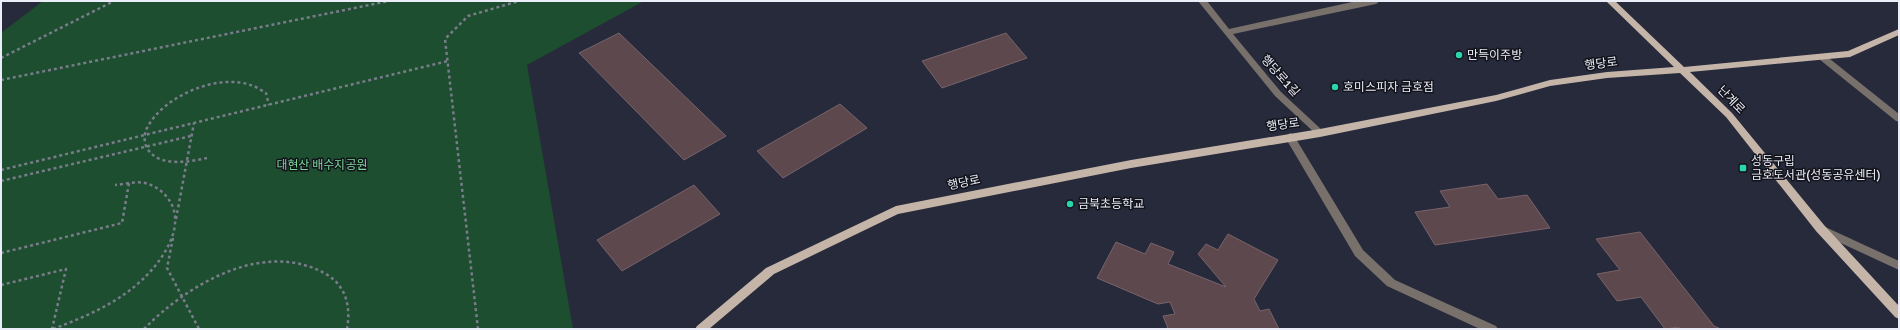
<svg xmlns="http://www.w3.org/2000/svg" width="1900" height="330" viewBox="0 0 1900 330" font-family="Signika,'Noto Sans KR',sans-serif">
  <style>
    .green { fill: #1d4e2f }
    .building { fill: #5d484e; stroke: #79636a }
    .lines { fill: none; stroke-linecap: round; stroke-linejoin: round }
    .path { stroke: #797c8a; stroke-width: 2.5; stroke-dasharray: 3 3; stroke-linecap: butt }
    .minor { fill: #78706a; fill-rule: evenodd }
    .major { fill: #c5b5a8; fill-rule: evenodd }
    .poi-dot { fill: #2bd5ac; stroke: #12131b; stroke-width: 1.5 }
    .labels { text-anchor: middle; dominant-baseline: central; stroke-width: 3; stroke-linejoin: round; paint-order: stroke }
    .poi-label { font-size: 12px; fill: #ebedf8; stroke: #12131b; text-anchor: start }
    .street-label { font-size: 12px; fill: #ebedf8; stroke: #12131b }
    .park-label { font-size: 12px; fill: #7ed69a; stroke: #12131b }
  </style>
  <rect width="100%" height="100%" fill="#272a3b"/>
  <!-- green -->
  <path class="green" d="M 43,1 L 644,1 L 527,65 L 573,329 L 1,329 L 1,33 Z"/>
  <!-- building -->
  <g class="building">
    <path d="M 619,33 L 726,136 L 684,160 L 579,53 Z"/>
    <path d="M 1006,33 L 1027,58 L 942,88 L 922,61 Z"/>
    <path d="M 840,104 L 867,128 L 783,178 L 757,151 Z"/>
    <path d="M 1487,184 L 1498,199 L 1527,195 L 1550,228 L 1435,245 L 1415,212 L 1450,207 L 1440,191 Z"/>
    <path d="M 694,185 L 720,214 L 622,271 L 597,240 Z"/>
    <path d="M 1640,232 L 1714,326 L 1721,329 L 1681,329 L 1679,327 L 1665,329 L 1641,297 L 1617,301 L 1597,274 L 1620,270 L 1596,239 Z"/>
    <path d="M 1228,234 L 1278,260 L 1254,299 L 1260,311 L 1269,309 L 1279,329 L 1162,329 L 1168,328 L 1163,316 L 1175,314 L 1170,302 L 1158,304 L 1097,278 L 1116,242 L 1145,254 L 1151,243 L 1174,252 L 1168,264 L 1226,287 L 1198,254 L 1206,244 L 1218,250 Z"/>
  </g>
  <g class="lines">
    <!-- path -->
    <g class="path">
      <path d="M 1,58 L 114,1"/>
      <path d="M 1,80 L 389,1"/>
      <path d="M 207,158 C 189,162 156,168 146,146 C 144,140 144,133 147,128 C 163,96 219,72 253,86 C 257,87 262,91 266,93 L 269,105"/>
      <path d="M 1,170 L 448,61"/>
      <path d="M 1,181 L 191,136"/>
      <path d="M 176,219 L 194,123"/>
      <path d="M 173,238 L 167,268 L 199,329"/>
      <path d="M 1,253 L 122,223 L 129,183"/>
      <path d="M 1,285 L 66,269 L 52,329"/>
      <path d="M 53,329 C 85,317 118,303 143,279 C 164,259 189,222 166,196 C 161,190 153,185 145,183 C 136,181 125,184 115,185"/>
      <path d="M 144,329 C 188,284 264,239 326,274 C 346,286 351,306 347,329"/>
      <path d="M 478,329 L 445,39 L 468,16 L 519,1"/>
    </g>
    <!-- minor -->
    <g class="minor">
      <path d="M 1198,1 L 1207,1 L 1229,29 L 1352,2 L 1380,1 L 1376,4 L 1233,34 L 1281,92 L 1323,131 L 1325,133 L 1323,135 L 1317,135 L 1275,96 Z"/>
      <path d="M 1822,54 L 1825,55 L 1899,114 L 1899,122 L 1896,121 L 1819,59 L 1817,57 Z"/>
      <path d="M 1290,133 L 1293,134 L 1363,250 L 1395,280 L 1496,326 L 1498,329 L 1480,329 L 1387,286 L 1355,256 L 1285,137 Z"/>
      <path d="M 1821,225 L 1899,261 L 1899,270 L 1817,232 L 1816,229 L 1817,226 Z"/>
    </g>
    <!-- major -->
    <path class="major" d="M 1606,1 L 1615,1 L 1684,67 L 1848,51 L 1899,29 L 1899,35 L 1850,57 L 1690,72 L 1732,113 L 1824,225 L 1899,306 L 1899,319 L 1895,317 L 1816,231 L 1726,117 L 1680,73 L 1607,78 L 1550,86 L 1496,101 L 1320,137 L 1131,168 L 898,214 L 774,274 L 709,329 L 695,329 L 697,326 L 766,268 L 896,206 L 1131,160 L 1320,129 L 1496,95 L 1550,80 L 1607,72 L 1674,67 Z"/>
  </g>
  <!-- markers -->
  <g class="poi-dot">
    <circle cx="1459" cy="55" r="4"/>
    <circle cx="1335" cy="87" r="4"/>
    <rect x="1739" y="164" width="8" height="8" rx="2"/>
    <circle cx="1070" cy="204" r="4"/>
  </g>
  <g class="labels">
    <!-- poi labels -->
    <g class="poi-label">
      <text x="1467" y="55">만득이주방</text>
      <text x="1343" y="87">호미스피자 금호점</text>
      <text x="1751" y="161">성동구립<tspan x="1751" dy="14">금호도서관(성동공유센터)</tspan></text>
      <text x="1078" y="204">금북초등학교</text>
    </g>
    <!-- street labels -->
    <g class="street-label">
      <text transform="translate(1601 64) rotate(-7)">행당로</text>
      <text transform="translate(1280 76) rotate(48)">행당로1길</text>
      <text transform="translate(1731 100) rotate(46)">난계로</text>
      <text transform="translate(1283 125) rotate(-8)">행당로</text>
      <text transform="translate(964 183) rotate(-12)">행당로</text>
    </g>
    <!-- park labels -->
    <g class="park-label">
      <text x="322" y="165">대현산 배수지공원</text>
    </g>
  </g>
  <!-- border -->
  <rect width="1900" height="330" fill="none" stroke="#ebedf8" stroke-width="4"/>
</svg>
